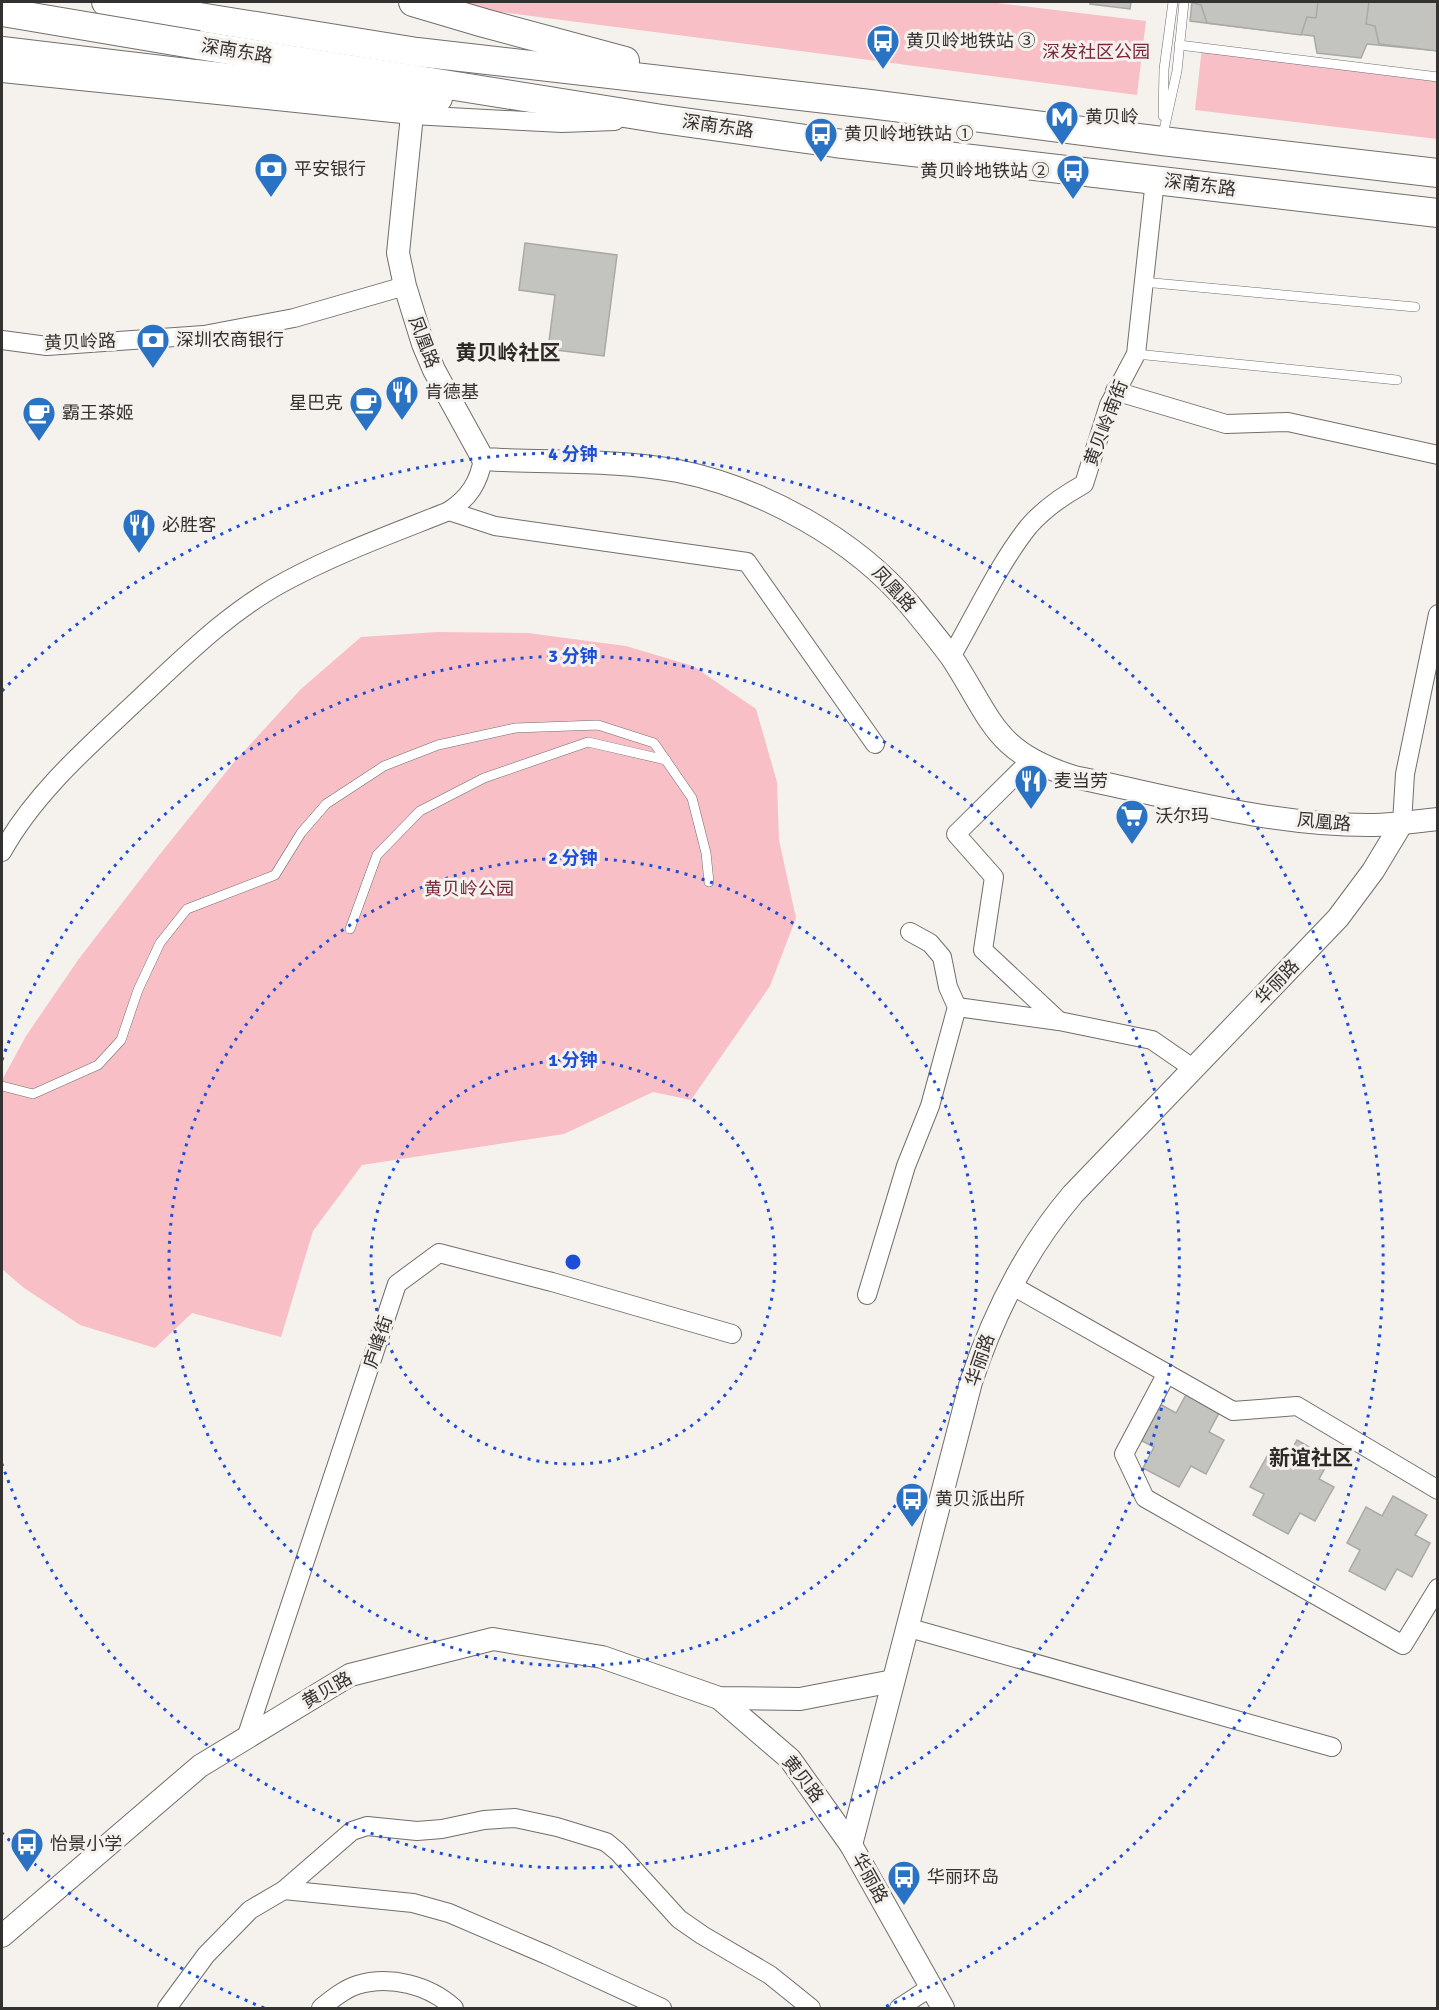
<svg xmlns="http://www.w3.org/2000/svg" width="1439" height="2010" viewBox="0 0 1439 2010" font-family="Signika,'Noto Sans SC',sans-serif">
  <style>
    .green { fill: #f8bfc7 }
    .building { fill: #c3c4c0; stroke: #a9a9a5; stroke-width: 1.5 }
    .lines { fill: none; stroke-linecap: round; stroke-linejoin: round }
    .service-casing { stroke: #716e6b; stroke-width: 10 }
    .minor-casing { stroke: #716e6b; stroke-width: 20 }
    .tertiary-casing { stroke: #716e6b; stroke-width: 24 }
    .primary-casing { stroke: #716e6b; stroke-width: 30 }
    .service { stroke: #fff; stroke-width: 9 }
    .minor { stroke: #fff; stroke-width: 18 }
    .tertiary { stroke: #fff; stroke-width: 22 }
    .primary { stroke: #fff; stroke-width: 28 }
    .primary-bridge-casing { stroke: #716e6b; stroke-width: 30; stroke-linecap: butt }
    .primary-bridge { stroke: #fff; stroke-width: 28 }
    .ring { fill: none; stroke: #1d4ed8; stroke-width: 3; stroke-dasharray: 3 6 }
    .labels { text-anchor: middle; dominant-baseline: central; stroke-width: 6; stroke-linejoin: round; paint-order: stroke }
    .poi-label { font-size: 18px; fill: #333231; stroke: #f5f2ee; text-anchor: start }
    .street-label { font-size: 18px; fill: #333231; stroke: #f5f2ee }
    .park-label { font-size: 18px; fill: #7b283c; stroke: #f5f2ee }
    .quarter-label { font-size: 21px; font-weight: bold; fill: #2c2a27; stroke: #f5f2ee }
    .centre { fill: #1d4ed8; stroke: #f5f2ee; stroke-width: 3 }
    .ring-label { font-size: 18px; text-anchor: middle; font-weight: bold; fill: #1d4ed8; stroke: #f5f2ee; stroke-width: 6; stroke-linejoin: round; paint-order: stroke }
  </style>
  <rect width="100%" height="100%" fill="#f5f2ee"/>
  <!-- green -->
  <g class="green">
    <path d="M 460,2 L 989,2 L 1146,21 L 1137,95 L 470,8 Z"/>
    <path d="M 1202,47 L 1437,74 L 1437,139 L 1195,110 Z"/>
    <path d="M 438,632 L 528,633 L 626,646 L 693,666 L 756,709 L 777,782 L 779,840 L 796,918 L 770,986 L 691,1100 L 653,1092 L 564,1134 L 362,1165 L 313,1231 L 281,1337 L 192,1313 L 155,1348 L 80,1325 L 24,1288 L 2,1269 L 2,1080 L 26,1036 L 78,960 L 156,859 L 235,761 L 301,689 L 361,637 Z"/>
  </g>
  <!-- building -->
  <g class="building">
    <path d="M 1090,2 L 1131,2 L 1130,9 L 1090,4 Z"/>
    <path d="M 1192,2 L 1438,2 L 1438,51 L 1367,44 L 1361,58 L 1317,53 L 1314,36 L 1190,21 Z"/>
    <path d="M 1193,2 L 1318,2 L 1316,18 L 1307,17 L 1301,35 L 1207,23 L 1201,5 L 1193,3 Z"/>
    <path d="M 1369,2 L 1438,2 L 1438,51 L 1379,44 L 1375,26 L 1366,24 Z"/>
    <path d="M 525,243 L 617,255 L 604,356 L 548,349 L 555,295 L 519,290 Z"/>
    <path d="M 1187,1393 L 1220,1411 L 1209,1432 L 1224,1440 L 1206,1474 L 1191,1466 L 1179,1487 L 1143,1468 L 1154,1447 L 1140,1440 L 1160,1404 L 1176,1413 Z"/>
    <path d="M 1297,1440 L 1330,1459 L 1319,1479 L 1334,1487 L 1315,1521 L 1300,1513 L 1288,1534 L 1253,1515 L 1264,1494 L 1250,1487 L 1270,1451 L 1286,1460 Z"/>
    <path d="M 1393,1496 L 1427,1515 L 1415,1535 L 1430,1543 L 1412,1577 L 1397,1569 L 1385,1590 L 1349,1571 L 1360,1550 L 1347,1543 L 1366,1507 L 1382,1516 Z"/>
  </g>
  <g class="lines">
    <defs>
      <g id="service">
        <path d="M 1179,45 L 1438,77"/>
        <path d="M 1163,116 L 1164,69 L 1173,2"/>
        <path d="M 1162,139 L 1177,71 L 1184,2"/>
        <path d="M 1143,282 L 1415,307"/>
        <path d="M 1136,354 L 1397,380"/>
        <path d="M 350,929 L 377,855 L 420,811 L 484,778 L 588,742 L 666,760"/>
        <path d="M 2,1086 L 33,1094 L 98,1065 L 121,1040 L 138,990 L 160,943 L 187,909 L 275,875 L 301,833 L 326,804 L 384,766 L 438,745 L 515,728 L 598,725 L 654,743 L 692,798 L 706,853 L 709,882"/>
      </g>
      <g id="minor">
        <path d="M 2,73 L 412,115 L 562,123 L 615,121"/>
        <path d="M 2,340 L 47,346 L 204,335 L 294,318 L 405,286"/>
        <path d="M 1115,391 L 1226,424 L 1288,422 L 1438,455"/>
        <path d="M 449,511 L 495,526 L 747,562 L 875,744"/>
        <path d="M 951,657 C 976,614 998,565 1029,526 C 1044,509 1064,495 1084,484 L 1109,405 L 1136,354 L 1155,180"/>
        <path d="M 1031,760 L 956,834 L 994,877 L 983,950 L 1059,1021"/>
        <path d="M 1402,823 L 1405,774 L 1438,614"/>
        <path d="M 2,852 C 35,792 91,744 141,697 C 186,655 231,610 286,581 C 338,553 394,533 449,511 C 469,498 479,482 483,459"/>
        <path d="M 957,1007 L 1059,1021 L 1152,1040 L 1194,1069"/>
        <path d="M 1011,1285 L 1233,1411 L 1297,1406 L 1438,1490"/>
        <path d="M 867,1295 L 906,1166 L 930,1106 L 957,1007 L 948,987 L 942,957 L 930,943 L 910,932"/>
        <path d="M 1167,1373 L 1124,1454 L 1145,1498 L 1403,1645 L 1438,1588"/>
        <path d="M 906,1627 L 1332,1747"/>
        <path d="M 246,1738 L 397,1284 L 439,1253 L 552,1282 L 732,1334"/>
        <path d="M 284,1890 L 413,1903 L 449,1913 L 547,1955 L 662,2008"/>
        <path d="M 167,2008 L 206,1955 L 250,1910 L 284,1890 L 352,1831 L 367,1826 L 417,1831 L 442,1829 L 484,1820 L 515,1818 L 557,1827 L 606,1842 L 618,1852 L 679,1919 L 702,1935 L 770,1975 L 811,2008"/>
        <path d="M 321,2008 C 331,2000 344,1989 357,1985 C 390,1975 429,1985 454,2008"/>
        <path d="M 899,2008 L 931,1987"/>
      </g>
      <g id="tertiary">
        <path d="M 412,115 L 398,253 L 405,286 L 423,344 L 434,370 L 483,459 C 548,463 614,459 678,471 C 762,488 855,539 910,605 C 924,622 939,640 952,658 C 993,721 994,752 1074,777 C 1172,797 1272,826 1373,825 C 1395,825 1416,821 1438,819"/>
        <path d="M 719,1698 L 790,1759 L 851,1845 L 943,2008"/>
        <path d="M 851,1845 L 971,1382 C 994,1313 1025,1250 1073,1194 L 1338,918 L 1373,871 L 1402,823"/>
        <path d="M 2,1936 L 200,1766 L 350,1675 L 493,1639 L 602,1657 L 719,1698 L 800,1699 L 893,1681"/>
      </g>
      <g id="primary">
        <path d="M 106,2 L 417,52 L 870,104 L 1162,141 L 1438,173"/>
        <path d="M 413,2 L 484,23 L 625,61"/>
        <path d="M 198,45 L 662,119 L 835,143 L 1438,213"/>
        <path d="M 2,51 L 399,98 L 438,98"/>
      </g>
    </defs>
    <!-- service casing -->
    <use href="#service" class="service-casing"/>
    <!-- minor casing -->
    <use href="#minor" class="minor-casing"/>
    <!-- tertiary casing -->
    <use href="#tertiary" class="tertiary-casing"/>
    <!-- primary casing -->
    <use href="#primary" class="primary-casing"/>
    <!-- service -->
    <use href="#service" class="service"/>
    <!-- minor -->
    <use href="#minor" class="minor"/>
    <!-- tertiary -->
    <use href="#tertiary" class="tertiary"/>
    <!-- primary -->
    <use href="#primary" class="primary"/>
    <defs>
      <path id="primary-bridge" d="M 2,12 L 198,45"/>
    </defs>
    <!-- primary-bridge casing -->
    <use href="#primary-bridge" class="primary-bridge-casing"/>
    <!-- primary-bridge -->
    <use href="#primary-bridge" class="primary-bridge"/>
  </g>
  <!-- distance rings -->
  <g class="ring">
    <circle cx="573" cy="1262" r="202"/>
    <circle cx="573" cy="1262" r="404"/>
    <path d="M2 1060A606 606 0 1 1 2 1464"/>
    <path d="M264 2008A808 808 0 0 1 2 1833M2 691A808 808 0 1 1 882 2008"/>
  </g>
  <!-- icons -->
  <defs>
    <symbol id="bus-pin" viewBox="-11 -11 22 30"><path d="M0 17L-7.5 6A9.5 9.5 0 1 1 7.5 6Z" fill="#2a72c3" stroke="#f5f2ee"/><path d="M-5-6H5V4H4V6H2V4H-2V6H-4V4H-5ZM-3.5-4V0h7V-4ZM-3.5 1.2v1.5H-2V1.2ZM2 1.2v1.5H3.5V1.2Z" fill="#fff"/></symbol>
    <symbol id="metro-pin" viewBox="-11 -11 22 30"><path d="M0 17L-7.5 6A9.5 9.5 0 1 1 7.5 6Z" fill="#2a72c3" stroke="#f5f2ee"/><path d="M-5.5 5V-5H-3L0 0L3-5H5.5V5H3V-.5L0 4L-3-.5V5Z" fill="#fff"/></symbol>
    <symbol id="bank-pin" viewBox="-11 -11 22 30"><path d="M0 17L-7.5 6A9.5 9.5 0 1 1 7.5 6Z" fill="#2a72c3" stroke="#f5f2ee"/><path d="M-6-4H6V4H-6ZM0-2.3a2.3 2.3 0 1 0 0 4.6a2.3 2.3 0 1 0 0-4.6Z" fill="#fff"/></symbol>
    <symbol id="restaurant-pin" viewBox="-11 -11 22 30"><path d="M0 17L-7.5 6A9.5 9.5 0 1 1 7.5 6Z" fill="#2a72c3" stroke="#f5f2ee"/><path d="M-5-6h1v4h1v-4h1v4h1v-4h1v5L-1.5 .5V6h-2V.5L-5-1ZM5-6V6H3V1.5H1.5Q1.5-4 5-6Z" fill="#fff"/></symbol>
    <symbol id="cafe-pin" viewBox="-11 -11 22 30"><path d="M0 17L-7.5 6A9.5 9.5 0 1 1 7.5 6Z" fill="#2a72c3" stroke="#f5f2ee"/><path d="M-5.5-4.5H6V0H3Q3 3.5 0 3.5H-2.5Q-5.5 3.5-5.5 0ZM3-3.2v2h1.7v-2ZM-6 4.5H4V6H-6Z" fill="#fff"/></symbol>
    <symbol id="supermarket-pin" viewBox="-11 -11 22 30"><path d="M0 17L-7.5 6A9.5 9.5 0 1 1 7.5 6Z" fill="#2a72c3" stroke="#f5f2ee"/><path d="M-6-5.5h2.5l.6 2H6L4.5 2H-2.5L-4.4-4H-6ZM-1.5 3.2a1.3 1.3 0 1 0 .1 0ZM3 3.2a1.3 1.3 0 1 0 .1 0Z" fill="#fff"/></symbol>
  </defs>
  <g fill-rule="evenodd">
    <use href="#bus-pin" x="864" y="22" width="38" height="52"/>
    <use href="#metro-pin" x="1043" y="98" width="38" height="52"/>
    <use href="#bus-pin" x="802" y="115" width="38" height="52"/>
    <use href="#bank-pin" x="252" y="150" width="38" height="52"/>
    <use href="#bus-pin" x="1054" y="152" width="38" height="52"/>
    <use href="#bank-pin" x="134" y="321" width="38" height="52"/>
    <use href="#restaurant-pin" x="383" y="373" width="38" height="52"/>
    <use href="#cafe-pin" x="347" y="384" width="38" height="52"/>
    <use href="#cafe-pin" x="20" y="394" width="38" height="52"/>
    <use href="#restaurant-pin" x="120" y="506" width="38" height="52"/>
    <use href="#restaurant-pin" x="1012" y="762" width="38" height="52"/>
    <use href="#supermarket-pin" x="1113" y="797" width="38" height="52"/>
    <use href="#bus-pin" x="893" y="1480" width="38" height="52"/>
    <use href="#bus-pin" x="8" y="1825" width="38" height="52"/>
    <use href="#bus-pin" x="885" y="1858" width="38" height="52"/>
  </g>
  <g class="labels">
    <!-- poi labels -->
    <g class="poi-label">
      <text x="906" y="41">黄贝岭地铁站 ③</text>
      <text x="1085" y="117">黄贝岭</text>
      <text x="844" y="134">黄贝岭地铁站 ①</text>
      <text x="294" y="169">平安银行</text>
      <text x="1050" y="171" text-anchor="end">黄贝岭地铁站 ②</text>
      <text x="176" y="340">深圳农商银行</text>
      <text x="425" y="392">肯德基</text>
      <text x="343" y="403" text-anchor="end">星巴克</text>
      <text x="62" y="413">霸王茶姬</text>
      <text x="162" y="525">必胜客</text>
      <text x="1054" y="781">麦当劳</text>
      <text x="1155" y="816">沃尔玛</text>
      <text x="935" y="1499">黄贝派出所</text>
      <text x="50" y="1844">怡景小学</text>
      <text x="927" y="1877">华丽环岛</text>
    </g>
    <!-- street labels -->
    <g class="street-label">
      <text transform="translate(237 51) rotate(9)">深南东路</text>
      <text transform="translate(718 126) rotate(8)">深南东路</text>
      <text transform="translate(1200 185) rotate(7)">深南东路</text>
      <text transform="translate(80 342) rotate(-2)">黄贝岭路</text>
      <text transform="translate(424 342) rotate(69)">凤凰路</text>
      <text transform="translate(1106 423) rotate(-69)">黄贝岭南街</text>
      <text transform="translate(894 589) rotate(47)">凤凰路</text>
      <text transform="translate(1324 822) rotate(5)">凤凰路</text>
      <text transform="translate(1277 982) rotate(-46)">华丽路</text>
      <text transform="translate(378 1342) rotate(-72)">庐峰街</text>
      <text transform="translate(980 1360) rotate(-71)">华丽路</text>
      <text transform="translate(327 1690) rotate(-30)">黄贝路</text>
      <text transform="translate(803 1779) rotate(52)">黄贝路</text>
      <text transform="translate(870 1878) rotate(61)">华丽路</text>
    </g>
    <!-- park labels -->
    <g class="park-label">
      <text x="1096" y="52">深发社区公园</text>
      <text x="469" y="889">黄贝岭公园</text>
    </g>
    <!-- quarter labels -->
    <g class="quarter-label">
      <text x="508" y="353">黄贝岭社区</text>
      <text x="1311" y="1458">新谊社区</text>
    </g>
  </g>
  <circle cx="573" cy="1262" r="9" class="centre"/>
  <g class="ring-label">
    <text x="573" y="460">4 分钟</text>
    <text x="573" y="662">3 分钟</text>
    <text x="573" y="864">2 分钟</text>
    <text x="573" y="1066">1 分钟</text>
  </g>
  <!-- border -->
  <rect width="1439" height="2010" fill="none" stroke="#333231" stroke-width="6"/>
</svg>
